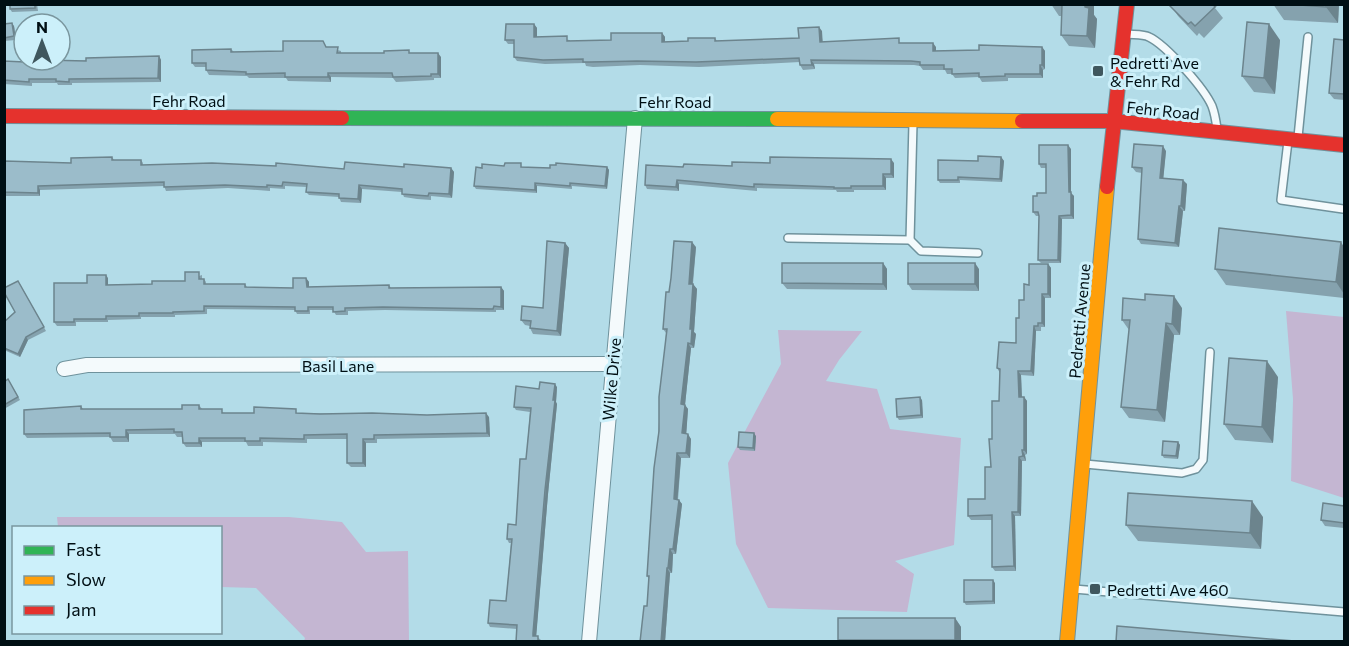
<svg xmlns="http://www.w3.org/2000/svg" width="1349" height="646" viewBox="0 0 1349 646" font-family="Commissioner,sans-serif">
  <style>
    .forest { fill: #c4b6d2 }
    .lines { fill: none; stroke-linecap: round; stroke-linejoin: round }
    .lane-casing { stroke: #6f929c; stroke-width: 10 }
    .street-casing { stroke: #6f929c; stroke-width: 16 }
    .fast-casing { stroke: #6f929c; stroke-width: 16 }
    .slow-casing { stroke: #6f929c; stroke-width: 16 }
    .jam-casing { stroke: #6f929c; stroke-width: 16 }
    .lane { stroke: #f4fafc; stroke-width: 7 }
    .street { stroke: #f4fafc; stroke-width: 14 }
    .fast { stroke: #30b455; stroke-width: 14 }
    .slow { stroke: #ff9f0a; stroke-width: 14 }
    .jam { stroke: #e5322d; stroke-width: 14 }
    .wall { fill: #85a2ae }
    .shaded-wall { fill: #6c848d }
    .building { fill: #9bbcca; stroke: #6c848d; stroke-width: 1.5 }
    .poi-dot { fill: #3f575e; stroke: #ccf0fa; stroke-width: 2 }
    .labels { text-anchor: middle; dominant-baseline: central; stroke-width: 6; stroke-linejoin: round; paint-order: stroke }
    .poi-label { font-size: 16px; fill: #000f14; stroke: #ccf0fa; text-anchor: start }
    .street-label { font-size: 16px; fill: #000f14; stroke: #ccf0fa }
  </style>
  <rect width="100%" height="100%" fill="#b3dce8"/>
  <!-- forest -->
  <g class="forest">
    <path d="M 1286,311 L 1344,317 L 1344,498 L 1291,481 L 1293,399 Z"/>
    <path d="M 778,330 L 862,331 L 839,360 L 826,381 L 877,389 L 890,429 L 961,438 L 954,545 L 895,561 L 914,574 L 907,612 L 768,608 L 736,544 L 728,463 L 781,364 Z"/>
    <path d="M 57,517 L 289,517 L 342,522 L 366,552 L 408,551 L 409,641 L 304,641 L 305,638 L 256,588 L 221,587 L 220,528 L 58,527 Z"/>
  </g>
  <g class="lines">
    <defs>
      <g id="lane">
        <path d="M 1126,34 C 1133,35 1143,34 1149,37 C 1166,45 1204,88 1212,106 C 1215,114 1216,121 1217,129"/>
        <path d="M 1298,137 L 1308,37"/>
        <path d="M 1288,141 L 1281,200 L 1343,209"/>
        <path d="M 788,238 L 910,240 L 921,251 L 978,253"/>
        <path d="M 910,240 L 913,123"/>
        <path d="M 1085,464 L 1182,473 L 1196,469 L 1203,460 L 1210,352"/>
        <path d="M 1074,589 L 1344,612"/>
      </g>
      <g id="street">
        <path d="M 64,369 L 87,365 L 612,364"/>
        <path d="M 589,642 L 635,118"/>
      </g>
      <path id="fast" d="M 342,118 L 777,119"/>
      <g id="slow">
        <path d="M 777,119 L 1022,121"/>
        <path d="M 1067,642 L 1107,187"/>
      </g>
      <g id="jam">
        <path d="M 4,116 L 342,118"/>
        <path d="M 1022,121 L 1113,121 L 1344,145"/>
        <path d="M 1107,187 L 1127,4"/>
      </g>
    </defs>
    <!-- lane casing -->
    <use href="#lane" class="lane-casing"/>
    <!-- street casing -->
    <use href="#street" class="street-casing"/>
    <!-- fast casing -->
    <use href="#fast" class="fast-casing"/>
    <!-- slow casing -->
    <use href="#slow" class="slow-casing"/>
    <!-- jam casing -->
    <use href="#jam" class="jam-casing"/>
    <!-- lane -->
    <use href="#lane" class="lane"/>
    <!-- street -->
    <use href="#street" class="street"/>
    <!-- fast -->
    <use href="#fast" class="fast"/>
    <!-- slow -->
    <use href="#slow" class="slow"/>
    <!-- jam -->
    <use href="#jam" class="jam"/>
  </g>
  <!-- wall -->
  <g class="wall">
    <path d="M 10,4 L 37,4 L 38,11 L 12,12 L 10,9 Z"/>
    <path d="M 1051,4 L 1094,4 L 1094,15 L 1097,19 L 1095,48 L 1069,46 L 1061,35 L 1062,16 L 1059,16 Z"/>
    <path d="M 1170,4 L 1219,4 L 1215,8 L 1223,18 L 1204,38 L 1199,33 L 1197,36 L 1178,16 Z"/>
    <path d="M 1273,4 L 1339,4 L 1338,23 L 1284,20 Z"/>
    <path d="M 4,24 L 14,26 L 16,40 L 4,41 Z"/>
    <path d="M 534,24 L 537,28 L 537,37 L 570,40 L 570,41 L 611,40 L 662,33 L 665,37 L 665,42 L 688,41 L 715,38 L 717,41 L 799,38 L 822,31 L 822,42 L 902,43 L 936,47 L 936,51 L 979,50 L 1042,47 L 1045,51 L 1045,69 L 1043,70 L 1043,78 L 1008,78 L 1008,81 L 982,82 L 979,77 L 955,78 L 952,74 L 947,74 L 945,70 L 923,70 L 920,66 L 914,65 L 814,64 L 815,69 L 803,70 L 800,65 L 800,62 L 699,67 L 640,65 L 593,67 L 586,66 L 585,63 L 545,64 L 517,61 L 514,57 L 514,44 L 508,44 L 505,40 Z"/>
    <path d="M 1280,40 L 1275,94 L 1254,92 L 1242,76 Z"/>
    <path d="M 1344,40 L 1344,100 L 1334,99 L 1329,93 Z"/>
    <path d="M 327,47 L 341,51 L 341,53 L 412,53 L 441,57 L 441,78 L 434,78 L 434,80 L 396,82 L 393,78 L 331,77 L 331,82 L 288,81 L 286,78 L 249,78 L 247,76 L 209,75 L 206,70 L 206,67 L 195,67 L 192,63 L 231,49 L 234,52 L 283,51 Z"/>
    <path d="M 159,56 L 161,60 L 161,82 L 72,83 L 72,85 L 58,85 L 57,83 L 32,83 L 32,86 L 4,84 L 4,61 L 45,63 Z"/>
    <path d="M 1071,149 L 1071,193 L 1074,196 L 1074,219 L 1062,219 L 1061,263 L 1041,263 L 1038,260 L 1039,216 L 1036,216 L 1033,212 L 1037,196 L 1046,193 L 1046,168 L 1041,168 L 1039,164 Z"/>
    <path d="M 1166,151 L 1163,178 L 1187,184 L 1185,211 L 1183,211 L 1179,247 L 1141,244 L 1138,239 L 1142,173 L 1136,172 L 1132,167 Z"/>
    <path d="M 112,157 L 114,160 L 141,160 L 143,163 L 143,165 L 276,166 L 344,169 L 404,167 L 451,168 L 454,172 L 452,198 L 431,196 L 431,200 L 417,199 L 404,197 L 402,192 L 362,189 L 361,203 L 341,202 L 339,197 L 309,195 L 306,192 L 307,187 L 285,186 L 285,189 L 270,188 L 270,191 L 228,188 L 166,191 L 164,186 L 40,190 L 40,196 L 4,196 L 4,162 L 71,163 Z"/>
    <path d="M 1001,157 L 1004,161 L 1002,182 L 960,180 L 960,183 L 940,183 L 938,180 L 978,161 Z"/>
    <path d="M 894,163 L 894,178 L 886,178 L 886,190 L 854,190 L 854,192 L 837,192 L 836,190 L 757,188 L 757,191 L 679,184 L 679,191 L 647,189 L 645,185 L 732,166 Z"/>
    <path d="M 504,166 L 550,168 L 607,167 L 609,170 L 607,189 L 572,186 L 572,189 L 537,186 L 537,193 L 476,189 L 474,186 L 482,168 Z"/>
    <path d="M 565,243 L 569,248 L 561,336 L 533,334 L 530,328 L 530,326 L 525,325 L 521,320 L 543,308 Z"/>
    <path d="M 696,247 L 693,284 L 697,289 L 694,332 L 696,334 L 694,348 L 691,348 L 685,405 L 688,409 L 686,434 L 691,439 L 690,458 L 681,458 L 678,500 L 682,504 L 676,554 L 673,554 L 672,573 L 670,573 L 665,642 L 640,642 L 647,606 L 649,579 L 647,576 L 666,333 L 663,329 L 669,292 Z"/>
    <path d="M 1344,247 L 1344,298 L 1226,285 L 1215,269 Z"/>
    <path d="M 883,263 L 887,269 L 887,290 L 787,289 L 782,283 Z"/>
    <path d="M 1048,264 L 1051,268 L 1051,298 L 1045,298 L 1045,327 L 1041,327 L 1041,331 L 1036,331 L 1034,376 L 1021,375 L 1022,397 L 1024,397 L 1027,401 L 1027,454 L 1025,455 L 1026,461 L 1022,461 L 1021,516 L 1015,516 L 1016,571 L 995,571 L 992,567 L 992,520 L 971,520 L 968,516 L 985,499 L 991,467 L 992,439 L 999,401 L 1000,373 L 997,368 L 1016,343 L 1019,318 L 1029,285 Z"/>
    <path d="M 979,269 L 979,291 L 912,290 L 908,284 Z"/>
    <path d="M 202,275 L 202,279 L 204,279 L 206,282 L 206,284 L 245,284 L 247,287 L 293,288 L 306,278 L 309,282 L 309,287 L 389,285 L 391,288 L 501,287 L 504,291 L 504,310 L 496,310 L 496,312 L 385,310 L 348,311 L 348,315 L 336,315 L 333,310 L 310,310 L 310,314 L 297,314 L 295,310 L 207,309 L 207,314 L 175,315 L 175,317 L 141,317 L 141,319 L 108,320 L 108,322 L 76,322 L 76,326 L 57,326 L 54,322 L 87,283 L 108,278 L 108,285 L 152,284 L 185,281 Z"/>
    <path d="M 20,284 L 46,331 L 28,340 L 20,357 L 4,350 L 4,322 L 15,312 Z"/>
    <path d="M 1182,308 L 1180,335 L 1174,335 L 1165,422 L 1129,418 L 1121,407 L 1129,330 L 1122,320 Z"/>
    <path d="M 1278,377 L 1273,443 L 1235,440 L 1224,424 Z"/>
    <path d="M 8,379 L 20,400 L 4,409 L 4,382 Z"/>
    <path d="M 557,387 L 556,402 L 557,404 L 548,494 L 536,636 L 541,640 L 541,642 L 516,642 L 517,629 L 490,627 L 488,623 L 506,601 L 511,543 L 509,543 L 507,539 L 516,525 L 526,459 L 530,412 L 516,410 L 514,407 L 539,389 Z"/>
    <path d="M 922,400 L 923,418 L 899,420 L 897,417 Z"/>
    <path d="M 199,405 L 202,409 L 225,413 L 299,413 L 489,417 L 490,437 L 377,439 L 377,443 L 366,443 L 366,467 L 351,467 L 347,463 L 347,439 L 307,439 L 307,443 L 263,442 L 263,446 L 248,446 L 246,442 L 202,442 L 202,447 L 186,447 L 183,443 L 182,437 L 177,437 L 175,434 L 129,434 L 129,442 L 113,442 L 110,437 L 27,438 L 24,434 L 81,406 L 83,409 L 182,409 Z"/>
    <path d="M 756,436 L 755,451 L 740,450 L 738,447 Z"/>
    <path d="M 1178,442 L 1180,445 L 1178,459 L 1164,458 L 1162,455 Z"/>
    <path d="M 1344,506 L 1344,528 L 1325,526 L 1321,520 Z"/>
    <path d="M 1263,517 L 1261,549 L 1138,541 L 1126,525 Z"/>
    <path d="M 995,583 L 995,604 L 966,605 L 964,602 Z"/>
    <path d="M 955,618 L 961,627 L 961,642 L 839,642 L 838,640 Z"/>
  </g>
  <!-- shaded-wall -->
  <g class="shaded-wall">
    <path d="M 1085,4 L 1094,4 L 1094,15 L 1097,19 L 1095,48 L 1087,36 Z"/>
    <path d="M 1326,4 L 1339,4 L 1338,23 L 1326,7 Z"/>
    <path d="M 12,23 L 14,26 L 16,40 L 14,36 Z"/>
    <path d="M 534,24 L 537,28 L 537,41 L 534,37 Z"/>
    <path d="M 1269,24 L 1280,40 L 1275,94 L 1264,78 Z"/>
    <path d="M 819,27 L 822,31 L 823,46 L 820,42 Z"/>
    <path d="M 662,33 L 665,37 L 665,46 L 662,42 Z"/>
    <path d="M 933,43 L 936,47 L 936,55 L 933,51 Z"/>
    <path d="M 1042,47 L 1045,51 L 1045,69 L 1042,65 Z"/>
    <path d="M 438,53 L 441,57 L 441,78 L 438,74 Z"/>
    <path d="M 159,56 L 161,60 L 161,82 L 158,78 Z"/>
    <path d="M 811,60 L 814,64 L 815,69 L 812,65 Z"/>
    <path d="M 1040,65 L 1043,70 L 1043,78 L 1040,74 Z"/>
    <path d="M 328,73 L 331,77 L 331,82 L 328,77 Z"/>
    <path d="M 1068,145 L 1071,149 L 1071,193 L 1074,196 L 1074,219 L 1071,215 L 1069,192 Z"/>
    <path d="M 1163,146 L 1166,151 L 1163,182 L 1160,178 Z"/>
    <path d="M 1001,157 L 1004,161 L 1002,182 L 1000,179 Z"/>
    <path d="M 891,159 L 894,163 L 894,178 L 891,174 Z"/>
    <path d="M 607,167 L 609,170 L 607,189 L 605,186 Z"/>
    <path d="M 451,168 L 454,172 L 452,198 L 449,194 Z"/>
    <path d="M 883,174 L 886,178 L 886,190 L 883,186 Z"/>
    <path d="M 677,180 L 679,184 L 679,191 L 676,187 Z"/>
    <path d="M 1183,180 L 1187,184 L 1185,211 L 1181,206 Z"/>
    <path d="M 535,183 L 537,186 L 537,193 L 535,190 Z"/>
    <path d="M 359,185 L 362,189 L 361,203 L 358,199 Z"/>
    <path d="M 38,186 L 40,190 L 40,196 L 38,193 Z"/>
    <path d="M 1179,206 L 1183,211 L 1179,247 L 1175,243 Z"/>
    <path d="M 1059,216 L 1062,219 L 1061,263 L 1058,260 Z"/>
    <path d="M 692,242 L 696,247 L 692,289 L 689,284 Z"/>
    <path d="M 1341,242 L 1344,247 L 1344,294 L 1336,282 Z"/>
    <path d="M 565,243 L 569,248 L 561,336 L 557,331 Z"/>
    <path d="M 883,263 L 887,269 L 887,290 L 883,284 Z"/>
    <path d="M 975,263 L 979,269 L 979,291 L 975,284 Z"/>
    <path d="M 1048,264 L 1051,268 L 1051,298 L 1048,294 Z"/>
    <path d="M 106,275 L 108,278 L 108,288 L 106,285 Z"/>
    <path d="M 306,278 L 309,282 L 309,290 L 307,287 Z"/>
    <path d="M 693,284 L 697,289 L 694,332 L 696,334 L 694,348 L 691,344 L 690,329 Z"/>
    <path d="M 501,287 L 504,291 L 504,310 L 501,307 Z"/>
    <path d="M 1042,294 L 1045,298 L 1045,327 L 1042,323 Z"/>
    <path d="M 1174,296 L 1182,308 L 1180,335 L 1172,324 Z"/>
    <path d="M 1166,323 L 1174,335 L 1165,422 L 1157,410 Z"/>
    <path d="M 1034,326 L 1036,331 L 1034,376 L 1031,371 Z"/>
    <path d="M 26,337 L 28,340 L 20,357 L 18,354 Z"/>
    <path d="M 688,343 L 691,348 L 685,405 L 688,409 L 686,438 L 682,433 L 681,404 Z"/>
    <path d="M 1267,361 L 1278,377 L 1273,443 L 1262,427 Z"/>
    <path d="M 1018,371 L 1021,375 L 1022,401 L 1019,397 Z"/>
    <path d="M 555,384 L 557,387 L 556,402 L 557,404 L 548,494 L 536,639 L 533,636 Z"/>
    <path d="M 920,397 L 922,400 L 923,418 L 921,415 Z"/>
    <path d="M 1024,397 L 1027,401 L 1027,454 L 1024,450 Z"/>
    <path d="M 486,413 L 489,417 L 490,437 L 487,433 Z"/>
    <path d="M 126,430 L 129,434 L 129,442 L 126,437 Z"/>
    <path d="M 754,433 L 756,436 L 755,451 L 753,448 Z"/>
    <path d="M 688,434 L 691,439 L 690,458 L 686,453 Z"/>
    <path d="M 199,438 L 202,442 L 202,447 L 199,443 Z"/>
    <path d="M 363,439 L 366,443 L 366,467 L 363,463 Z"/>
    <path d="M 1178,442 L 1180,445 L 1178,459 L 1176,456 Z"/>
    <path d="M 1022,450 L 1025,455 L 1026,461 L 1023,456 Z"/>
    <path d="M 677,453 L 681,458 L 677,504 L 674,499 Z"/>
    <path d="M 1019,457 L 1022,461 L 1021,516 L 1018,512 Z"/>
    <path d="M 679,500 L 682,504 L 676,554 L 673,549 Z"/>
    <path d="M 1252,501 L 1263,517 L 1261,549 L 1250,533 Z"/>
    <path d="M 1012,512 L 1015,516 L 1016,571 L 1014,566 Z"/>
    <path d="M 670,549 L 673,554 L 672,573 L 668,568 Z"/>
    <path d="M 667,568 L 670,573 L 665,642 L 661,642 Z"/>
    <path d="M 993,580 L 995,583 L 995,604 L 993,601 Z"/>
    <path d="M 955,618 L 961,627 L 961,642 L 956,642 L 955,640 Z"/>
  </g>
  <!-- building -->
  <g class="building">
    <path d="M 10,4 L 35,4 L 35,8 L 10,9 Z"/>
    <path d="M 1059,4 L 1085,4 L 1085,7 L 1089,8 L 1087,36 L 1061,35 L 1062,5 Z"/>
    <path d="M 1213,4 L 1215,7 L 1195,26 L 1191,22 L 1188,24 L 1169,5 Z"/>
    <path d="M 1286,4 L 1326,4 L 1326,7 Z"/>
    <path d="M 1247,22 L 1269,24 L 1264,78 L 1242,76 Z"/>
    <path d="M 12,23 L 14,36 L 4,38 L 4,24 Z"/>
    <path d="M 506,24 L 534,24 L 534,37 L 567,36 L 567,41 L 611,40 L 611,33 L 662,33 L 662,42 L 688,41 L 688,38 L 715,38 L 715,41 L 799,38 L 798,28 L 819,27 L 820,42 L 899,38 L 899,43 L 933,43 L 933,51 L 979,50 L 979,45 L 1042,47 L 1042,65 L 1040,65 L 1040,74 L 1005,74 L 1005,76 L 979,77 L 979,73 L 952,74 L 952,69 L 944,69 L 944,65 L 920,65 L 920,62 L 911,61 L 811,60 L 812,65 L 800,65 L 799,58 L 696,62 L 637,61 L 590,62 L 583,62 L 583,59 L 543,60 L 514,57 L 514,40 L 505,40 Z"/>
    <path d="M 1334,39 L 1344,40 L 1344,94 L 1329,93 Z"/>
    <path d="M 283,41 L 323,41 L 326,47 L 338,47 L 337,53 L 384,53 L 384,51 L 409,50 L 409,53 L 438,53 L 438,74 L 431,74 L 431,76 L 393,77 L 392,73 L 328,73 L 328,77 L 285,77 L 285,73 L 246,74 L 246,72 L 206,70 L 206,63 L 192,63 L 192,50 L 231,49 L 231,52 L 283,51 Z"/>
    <path d="M 159,56 L 158,78 L 69,79 L 69,82 L 56,81 L 56,79 L 29,79 L 29,82 L 4,80 L 4,61 L 45,63 L 45,60 L 86,61 L 86,58 Z"/>
    <path d="M 1134,144 L 1163,146 L 1160,178 L 1183,180 L 1181,206 L 1179,206 L 1175,243 L 1138,239 L 1142,168 L 1132,167 Z"/>
    <path d="M 1039,145 L 1068,145 L 1069,192 L 1071,192 L 1071,215 L 1059,216 L 1058,260 L 1038,260 L 1039,216 L 1038,212 L 1033,212 L 1033,196 L 1037,196 L 1037,193 L 1046,193 L 1046,164 L 1039,164 Z"/>
    <path d="M 978,156 L 1001,157 L 1000,179 L 958,177 L 958,180 L 938,180 L 938,160 L 978,161 Z"/>
    <path d="M 112,157 L 112,160 L 141,160 L 141,165 L 212,163 L 276,166 L 276,163 L 344,169 L 345,162 L 404,167 L 404,164 L 451,168 L 449,194 L 429,193 L 428,196 L 402,194 L 402,189 L 359,185 L 358,199 L 339,198 L 339,194 L 306,192 L 307,184 L 283,182 L 282,186 L 267,185 L 267,187 L 225,185 L 164,187 L 164,182 L 38,186 L 38,193 L 4,192 L 5,161 L 71,163 L 71,158 Z"/>
    <path d="M 770,157 L 891,159 L 891,174 L 883,174 L 883,186 L 851,186 L 851,188 L 834,188 L 834,187 L 754,184 L 754,187 L 677,180 L 676,187 L 645,185 L 646,165 L 683,167 L 684,164 L 732,166 L 732,162 L 770,163 Z"/>
    <path d="M 505,163 L 521,163 L 521,167 L 550,168 L 550,165 L 556,165 L 556,163 L 607,167 L 605,186 L 570,183 L 570,186 L 535,183 L 535,190 L 474,186 L 476,167 L 482,168 L 482,164 L 504,166 Z"/>
    <path d="M 1219,228 L 1341,242 L 1336,282 L 1215,269 Z"/>
    <path d="M 547,241 L 565,243 L 557,331 L 530,328 L 531,321 L 521,320 L 522,306 L 543,308 Z"/>
    <path d="M 674,241 L 692,242 L 689,284 L 693,284 L 690,329 L 692,329 L 691,344 L 688,343 L 681,404 L 685,405 L 682,433 L 688,434 L 686,453 L 677,453 L 674,499 L 679,500 L 673,549 L 670,549 L 668,568 L 667,568 L 661,642 L 640,642 L 644,606 L 647,606 L 649,576 L 647,576 L 654,468 L 659,431 L 659,397 L 667,329 L 663,329 L 666,292 L 669,292 L 671,278 Z"/>
    <path d="M 782,263 L 883,263 L 883,284 L 782,283 Z"/>
    <rect x="908" y="263" width="67" height="21"/>
    <path d="M 1029,264 L 1048,264 L 1048,294 L 1042,294 L 1042,323 L 1038,323 L 1038,326 L 1034,326 L 1031,371 L 1018,371 L 1019,397 L 1024,397 L 1024,450 L 1022,450 L 1023,456 L 1019,457 L 1018,512 L 1012,512 L 1014,566 L 992,567 L 992,515 L 968,516 L 968,499 L 985,499 L 985,467 L 991,467 L 989,439 L 992,439 L 992,401 L 999,401 L 1000,369 L 997,368 L 999,342 L 1016,343 L 1016,318 L 1019,318 L 1019,300 L 1024,300 L 1024,284 L 1029,285 Z"/>
    <path d="M 185,272 L 199,272 L 199,279 L 204,279 L 204,284 L 245,284 L 245,287 L 293,288 L 293,278 L 306,278 L 307,287 L 389,285 L 389,288 L 501,287 L 501,307 L 494,306 L 493,309 L 383,307 L 345,308 L 345,311 L 333,312 L 333,307 L 308,307 L 308,311 L 295,311 L 295,307 L 204,306 L 204,311 L 173,312 L 173,313 L 139,313 L 139,316 L 106,316 L 106,319 L 74,319 L 74,322 L 54,322 L 54,283 L 87,283 L 87,275 L 106,275 L 106,285 L 152,284 L 152,281 L 185,281 Z"/>
    <path d="M 18,281 L 44,327 L 26,337 L 18,354 L 4,348 L 4,322 L 15,312 L 4,292 L 4,288 Z"/>
    <path d="M 1145,294 L 1174,296 L 1172,324 L 1166,323 L 1157,410 L 1121,407 L 1130,320 L 1122,320 L 1123,298 L 1145,300 Z"/>
    <path d="M 1229,358 L 1267,361 L 1262,427 L 1224,424 Z"/>
    <path d="M 8,379 L 18,397 L 4,405 L 4,382 Z"/>
    <path d="M 540,382 L 555,384 L 553,400 L 555,400 L 545,490 L 533,633 L 533,636 L 538,636 L 538,642 L 516,642 L 517,625 L 488,623 L 490,600 L 506,601 L 512,539 L 507,539 L 508,524 L 516,525 L 520,459 L 526,459 L 531,408 L 514,407 L 516,386 L 539,389 Z"/>
    <path d="M 920,397 L 921,415 L 897,417 L 896,399 Z"/>
    <path d="M 182,405 L 199,405 L 199,409 L 222,409 L 222,413 L 254,413 L 254,407 L 296,409 L 296,413 L 320,414 L 372,413 L 427,415 L 486,413 L 487,433 L 374,435 L 374,439 L 363,439 L 363,463 L 347,463 L 347,434 L 304,435 L 304,439 L 260,438 L 260,441 L 245,441 L 245,438 L 199,438 L 199,443 L 183,443 L 182,432 L 174,432 L 174,429 L 126,430 L 126,437 L 110,437 L 110,433 L 24,434 L 24,410 L 81,406 L 81,409 L 182,409 Z"/>
    <path d="M 739,432 L 754,433 L 753,448 L 738,447 Z"/>
    <path d="M 1163,441 L 1178,442 L 1176,456 L 1162,455 Z"/>
    <path d="M 1128,493 L 1252,501 L 1250,533 L 1126,525 Z"/>
    <path d="M 1323,503 L 1344,506 L 1344,523 L 1321,520 Z"/>
    <path d="M 964,580 L 993,580 L 993,601 L 964,602 Z"/>
    <rect x="838" y="618" width="117" height="22"/>
    <path d="M 1117,626 L 1294,641 L 1294,642 L 1116,642 Z"/>
  </g>
  <!-- markers -->
  <g class="poi-dot">
    <rect x="1092" y="65" width="12" height="12" rx="3"/>
    <rect x="1089" y="583" width="12" height="12" rx="3"/>
  </g>
  <g class="labels">
    <!-- poi labels -->
    <g class="poi-label">
      <text x="1110" y="62">Pedretti Ave<tspan x="1110" dy="18">&amp; Fehr Rd</tspan></text>
      <text x="1107" y="589">Pedretti Ave 460</text>
    </g>
    <!-- street labels -->
    <g class="street-label">
      <text x="189" y="100">Fehr Road</text>
      <text x="675" y="101">Fehr Road</text>
      <text transform="translate(1163 110) rotate(6)">Fehr Road</text>
      <text transform="translate(1079 321) rotate(-85)">Pedretti Avenue</text>
      <text x="338" y="365">Basil Lane</text>
      <text transform="translate(611 379) rotate(-85)">Wilke Drive</text>
    </g>
  </g>
  <!-- border -->
  <rect width="1349" height="646" fill="none" stroke="#000f14" stroke-width="12"/>
  <!-- legend -->
  <rect x="12" y="526" width="210" height="108" fill="#ccf0fa" stroke="#7a969e" stroke-width="1.5"/>
  <rect x="24" y="546" width="30" height="9" fill="#30b455" stroke="#7a969e" stroke-width="1.5"/>
  <text x="66" y="556" font-size="18" fill="#000f14">Fast</text>
  <rect x="24" y="576" width="30" height="9" fill="#ff9f0a" stroke="#7a969e" stroke-width="1.5"/>
  <text x="66" y="586" font-size="18" fill="#000f14">Slow</text>
  <rect x="24" y="606" width="30" height="9" fill="#e5322d" stroke="#7a969e" stroke-width="1.5"/>
  <text x="66" y="616" font-size="18" fill="#000f14">Jam</text>
  <!-- north arrow -->
  <g transform="translate(42 42)"><circle r="28" fill="#ccf0fa" stroke="#7a969e" stroke-width="1.5"/>
  <path d="M0-4.5L10 22L0 15L-10 22Z" fill="#3f575e"/>
  <text y="-9" font-size="16" font-weight="bold" text-anchor="middle" fill="#000f14">N</text>
  </g>
</svg>
